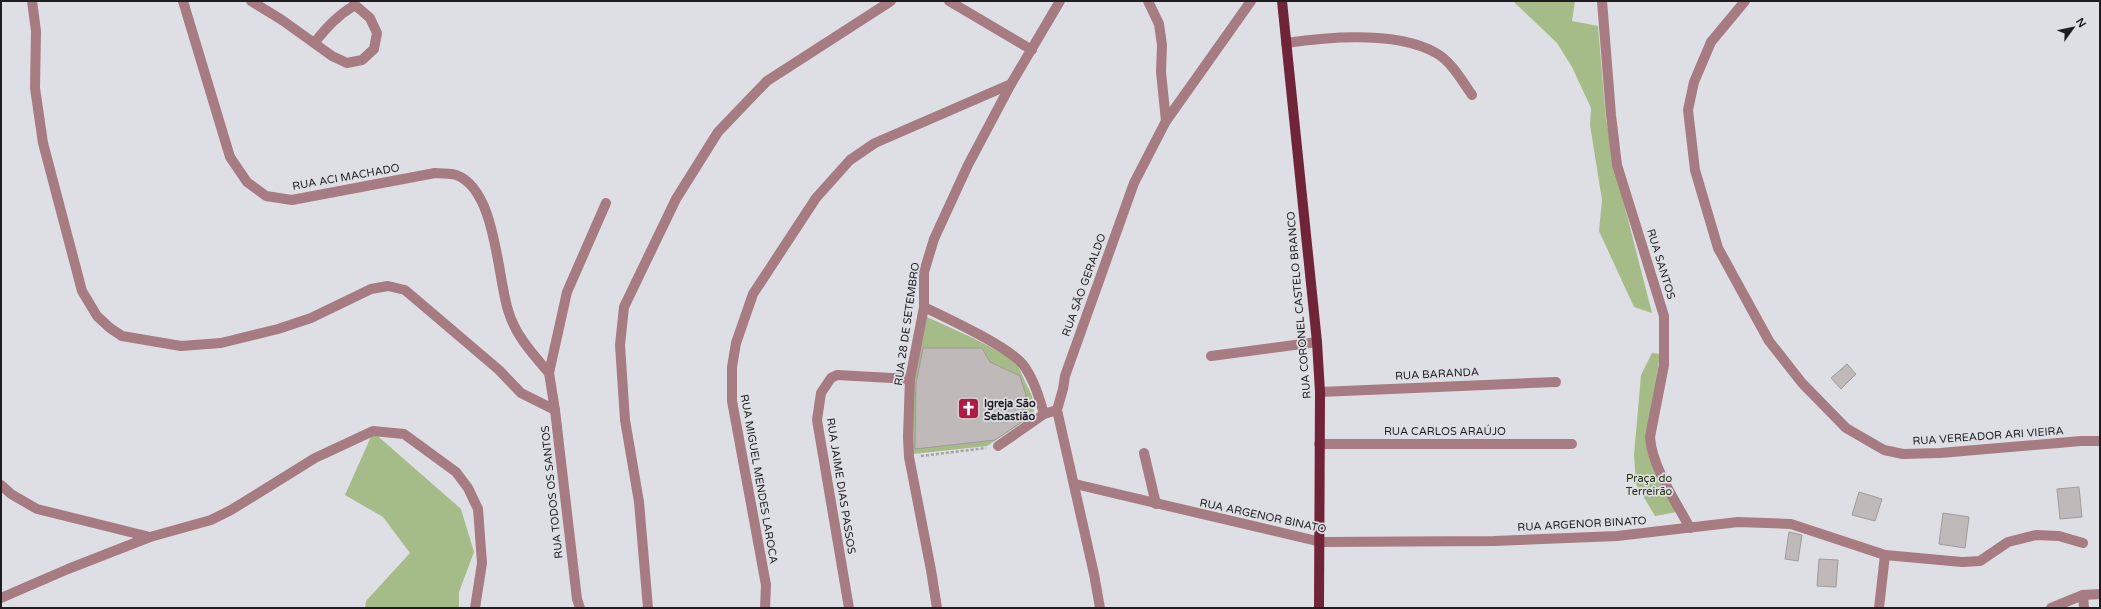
<svg xmlns="http://www.w3.org/2000/svg" width="2101" height="609" viewBox="0 0 2101 609" font-family="'Varela Round',sans-serif">
  <style>
    .green { fill: #a5bc88 }
    .building { fill: #bfbab9; stroke: #9f9b99 }
    .lines { fill: none; stroke-linecap: round; stroke-linejoin: round }
    .path { stroke: #a4a4a8; stroke-width: 2.5; stroke-dasharray: 3 2; stroke-linecap: butt }
    .minor { stroke: #a77b82; stroke-width: 10 }
    .major { stroke: #6f2438; stroke-width: 10 }
    .labels { text-anchor: middle; dominant-baseline: central; stroke-width: 3.5; stroke-linejoin: round; paint-order: stroke }
    .street-label { font-size: 11px; fill: #1e1e20; stroke: #dedfe4 }
    .poi-label { font-size: 11px; font-weight: bold; fill: #1e1e20; stroke: #dedfe4; text-anchor: start }
    .park-label { font-size: 11px; fill: #23310c; stroke: #dedfe4 }
  </style>
  <rect width="100%" height="100%" fill="#dedfe4"/>
  <!-- green -->
  <g class="green">
    <path d="M 1513,1 L 1575,1 L 1572,21 L 1598,26 L 1606,120 L 1622,196 L 1652,313 L 1634,307 L 1599,231 L 1602,200 L 1590,125 L 1591,108 L 1572,67 L 1557,43 Z"/>
    <path d="M 927,317 L 973,338 L 1015,360 L 1032,396 L 1034,415 L 987,446 L 913,454 C 913,414 909,353 927,317 Z"/>
    <path d="M 1652,353 L 1660,354 L 1648,443 L 1677,512 L 1655,516 L 1636,484 L 1634,455 L 1641,375 Z"/>
    <path d="M 373,432 L 461,509 L 474,552 L 459,592 L 459,608 L 365,608 L 366,601 L 410,553 L 383,517 L 345,495 Z"/>
  </g>
  <!-- building -->
  <g class="building">
    <path d="M 923,348 L 982,348 L 990,362 L 1020,376 L 1026,395 L 1020,423 L 995,440 L 915,449 L 916,384 Z"/>
    <path d="M 1847,364 L 1856,374 L 1841,389 L 1831,378 Z"/>
    <path d="M 2079,487 L 2082,517 L 2060,519 L 2057,489 Z"/>
    <path d="M 1859,492 L 1882,499 L 1875,521 L 1852,515 Z"/>
    <path d="M 1943,513 L 1969,517 L 1965,548 L 1939,544 Z"/>
    <path d="M 1789,532 L 1802,535 L 1798,561 L 1785,559 Z"/>
    <path d="M 1819,559 L 1838,560 L 1836,587 L 1817,586 Z"/>
  </g>
  <g class="lines">
    <!-- path -->
    <path class="path" d="M 921,456 L 986,448"/>
    <!-- minor -->
    <g class="minor">
      <path d="M 32,1 L 36,31 L 35,88 L 43,143 L 82,291 L 97,316 L 110,328 L 122,336 L 181,346 L 221,343 L 278,329 L 311,318 L 371,289 L 388,286 L 405,290 L 499,370 L 521,393 L 555,410"/>
      <path d="M 183,1 L 230,157 L 247,182 L 266,196 L 292,200 L 435,173 C 442,174 450,173 456,175 C 496,189 497,275 508,310 C 515,335 532,353 549,373"/>
      <path d="M 251,1 L 282,20 L 332,56 L 347,63 L 362,60 L 374,49 L 377,33 L 370,18 L 355,5 L 354,1"/>
      <path d="M 949,1 L 1032,50"/>
      <path d="M 1148,1 L 1159,24 L 1162,45 L 1161,72 L 1166,121"/>
      <path d="M 1602,1 L 1611,115 L 1617,165 L 1664,316 L 1664,365 L 1650,437 C 1652,467 1676,502 1690,528"/>
      <path d="M 1745,1 L 1711,42 L 1694,82 L 1688,110 L 1695,170 L 1718,248 L 1769,341 L 1802,383 L 1846,428 L 1884,450 L 1903,454 L 1940,453 L 2081,441 L 2100,441"/>
      <path d="M 315,42 C 327,27 338,15 355,5"/>
      <path d="M 1286,43 C 1328,37 1397,31 1436,53 C 1452,62 1462,81 1472,95"/>
      <path d="M 924,307 C 945,317 1012,348 1024,366 C 1034,380 1039,397 1044,414 L 1057,410"/>
      <path d="M 1211,356 L 1317,342"/>
      <path d="M 1320,392 L 1556,382"/>
      <path d="M 1319,444 L 1572,444"/>
      <path d="M 998,446 L 1044,414"/>
      <path d="M 1144,453 L 1156,504"/>
      <path d="M 1075,484 L 1321,542 L 1494,541 L 1617,536 L 1738,522 L 1791,524 L 1885,555 L 1962,562 L 1980,561 L 2008,542 L 2036,535 L 2059,536 L 2083,543"/>
      <path d="M 1,485 L 11,494 L 37,509 L 150,537"/>
      <path d="M 2083,595 L 2084,608"/>
      <path d="M 1,598 L 68,569 L 150,537 L 211,520 L 231,510 L 315,458 L 373,431 L 404,434 L 456,472 L 468,488 L 478,509 L 482,563 L 475,608"/>
      <path d="M 580,608 L 577,599 L 555,410 L 549,373 L 567,292 L 606,203"/>
      <path d="M 648,608 L 639,502 L 625,420 L 620,345 L 624,307 L 676,199 L 718,132 L 767,81 L 891,1"/>
      <path d="M 765,608 L 766,585 L 732,401 L 732,367 L 736,343 L 753,294 L 816,198 L 850,160 L 875,143 L 1011,84"/>
      <path d="M 849,608 L 817,420 L 821,393 L 831,378 L 837,375 L 910,379"/>
      <path d="M 937,608 L 931,570 L 909,457 L 908,437 L 910,379 L 924,307 L 924,272 L 934,239 L 968,165 L 1011,84 L 1060,1"/>
      <path d="M 1100,608 L 1094,574 L 1057,410 L 1063,389 L 1065,376 L 1134,183 L 1166,121 L 1251,1"/>
      <path d="M 1879,608 L 1885,555"/>
      <path d="M 2051,608 L 2083,595 L 2100,594"/>
    </g>
    <!-- major -->
    <path class="major" d="M 1282,1 L 1317,342 L 1320,392 L 1319,608"/>
  </g>
  <!-- icons -->
  <defs>
    <symbol id="church-square" viewBox="-11 -11 22 22"><rect x="-9" y="-9" width="18" height="18" rx="4" fill="#af1c43" stroke="#dedfe4"/><path d="M-1.2-6h2.4v3.5h3.3v2.4h-3.3V6h-2.4V-.1h-3.3v-2.4h3.3Z" fill="#fff"/></symbol>
  </defs>
  <g fill-rule="evenodd">
    <use href="#church-square" x="956" y="396" width="25" height="25"/>
  </g>
  <g class="labels">
    <!-- street labels -->
    <g class="street-label">
      <text transform="translate(346 177) rotate(-10)">RUA ACI MACHADO</text>
      <text transform="translate(1661 264) rotate(73)">RUA SANTOS</text>
      <text transform="translate(1084 285) rotate(-70)">RUA SÃO GERALDO</text>
      <text transform="translate(1299 305) rotate(-95)">RUA CORONEL CASTELO BRANCO</text>
      <text transform="translate(907 324) rotate(-82)">RUA 28 DE SETEMBRO</text>
      <text transform="translate(1437 374) rotate(-3)">RUA BARANDA</text>
      <text x="1445" y="431">RUA CARLOS ARAÚJO</text>
      <text transform="translate(1988 436) rotate(-4)">RUA VEREADOR ARI VIEIRA</text>
      <text transform="translate(759 479) rotate(80)">RUA MIGUEL MENDES LAROCA</text>
      <text transform="translate(841 486) rotate(81)">RUA JAIME DIAS PASSOS</text>
      <text transform="translate(552 492) rotate(-96)">RUA TODOS OS SANTOS</text>
      <text transform="translate(1263 516) rotate(12)">RUA ARGENOR BINATO</text>
      <text transform="translate(1582 524) rotate(-3)">RUA ARGENOR BINATO</text>
    </g>
    <!-- poi labels -->
    <g class="poi-label">
      <text x="984" y="403">Igreja São<tspan x="984" dy="13">Sebastião</tspan></text>
    </g>
    <!-- park labels -->
    <g class="park-label">
      <text x="1649" y="478">Praça do<tspan x="1649" dy="13">Terreirão</tspan></text>
    </g>
  </g>
  <!-- border -->
  <rect width="2101" height="609" fill="none" stroke="#1e1e20" stroke-width="4"/>
  <!-- north arrow -->
  <g transform="translate(2073 28) rotate(57)" stroke="#dedfe4" stroke-width="3" paint-order="stroke">
  <path d="M0-3L7 15L0 10L-7 15Z" fill="#1e1e20"/>
  <text y="-6" font-size="11" font-weight="bold" text-anchor="middle" fill="#1e1e20">N</text>
  </g>
</svg>
